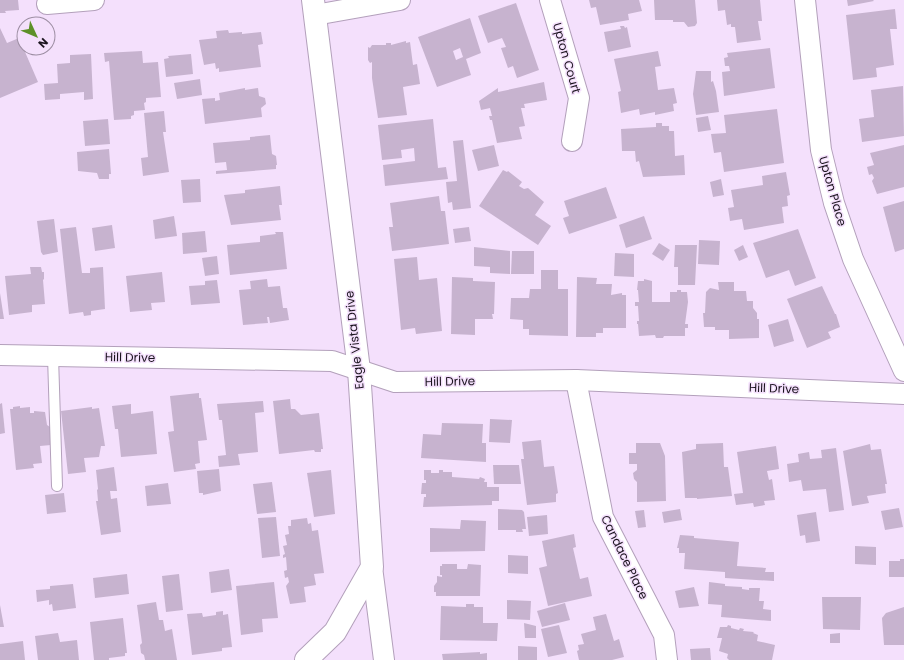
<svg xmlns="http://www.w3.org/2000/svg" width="904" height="660" viewBox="0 0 904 660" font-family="Poppins,sans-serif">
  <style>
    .building { fill: #c7b3cf; fill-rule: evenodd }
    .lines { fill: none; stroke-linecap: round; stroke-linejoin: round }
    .lane-casing { stroke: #b3a0bb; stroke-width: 12 }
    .street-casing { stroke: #b3a0bb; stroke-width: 22 }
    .secondary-casing { stroke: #b3a0bb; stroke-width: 24 }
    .lane { stroke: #fff; stroke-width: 10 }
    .street { stroke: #fff; stroke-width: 20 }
    .secondary { stroke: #fff; stroke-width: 22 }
    .labels { text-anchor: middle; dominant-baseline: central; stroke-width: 3; stroke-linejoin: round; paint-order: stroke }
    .street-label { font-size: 12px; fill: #1b141e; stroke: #f4e0fc }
  </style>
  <rect width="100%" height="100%" fill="#f4e0fc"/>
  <!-- building -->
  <g class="building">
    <path d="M 0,0 L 18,0 L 19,10 L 5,11 L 6,13 L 0,13 Z"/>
    <path d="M 589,0 L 639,0 L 642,11 L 628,14 L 629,20 L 600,25 L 596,7 L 591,8 Z"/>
    <path d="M 654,0 L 695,0 L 697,23 L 695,26 L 688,27 L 684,22 L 673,22 L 673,20 L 655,20 Z"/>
    <path d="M 717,0 L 760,0 L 762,21 L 758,21 L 761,40 L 737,43 L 735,27 L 731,27 L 731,24 L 727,25 L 725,10 L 718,11 Z"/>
    <path d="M 847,0 L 873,0 L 874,1 L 848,6 Z"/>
    <path d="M 516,3 L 539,70 L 517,78 L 513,66 L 508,68 L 501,48 L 506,47 L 502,38 L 488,43 L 478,16 Z"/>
    <path d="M 895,9 L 897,29 L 890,29 L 894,65 L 876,68 L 877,77 L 853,80 L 846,15 Z"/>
    <path d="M 470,18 L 481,53 L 466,59 L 471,75 L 437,87 L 418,37 ZM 460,48 L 463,57 L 456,60 L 453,51 Z"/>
    <path d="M 620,26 L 624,26 L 625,28 L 627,27 L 631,47 L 608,52 L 604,32 L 621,29 Z"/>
    <path d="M 0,28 L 7,43 L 19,38 L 38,82 L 0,98 Z"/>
    <path d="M 228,30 L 229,33 L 242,32 L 242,34 L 261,32 L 263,44 L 258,45 L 261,67 L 219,72 L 219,68 L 216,69 L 215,63 L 204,65 L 199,40 L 217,38 L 216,31 Z"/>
    <path d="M 406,41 L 406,43 L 410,42 L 413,65 L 417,64 L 420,84 L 403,87 L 407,115 L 378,118 L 372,78 L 372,62 L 370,63 L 368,60 L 368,47 L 370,48 L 372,45 L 386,45 L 386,43 L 391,43 L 391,45 Z"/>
    <path d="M 770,48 L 775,88 L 724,96 L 722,72 L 730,71 L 729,66 L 725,66 L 724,58 L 728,57 L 727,53 Z"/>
    <path d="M 142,51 L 143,63 L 158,62 L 161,97 L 146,98 L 146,102 L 144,103 L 145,110 L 134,111 L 134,115 L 131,116 L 131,119 L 114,120 L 109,61 L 105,62 L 104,53 Z"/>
    <path d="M 658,51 L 661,66 L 655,67 L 658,90 L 674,88 L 677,103 L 673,104 L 674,111 L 655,115 L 655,112 L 640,115 L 639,109 L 621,113 L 618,92 L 621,91 L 614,59 Z"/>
    <path d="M 91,54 L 93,99 L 84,100 L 84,92 L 60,94 L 60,99 L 45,100 L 44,84 L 58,83 L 57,64 L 70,63 L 70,55 Z"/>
    <path d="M 191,54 L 193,74 L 166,77 L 164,59 L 169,58 L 168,56 Z"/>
    <path d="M 696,71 L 711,71 L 711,82 L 713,81 L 716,91 L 719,112 L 696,115 L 693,94 Z"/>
    <path d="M 200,79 L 202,95 L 177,99 L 174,83 Z"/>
    <path d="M 544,82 L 547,100 L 524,104 L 525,108 L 521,108 L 525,126 L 519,127 L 522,139 L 497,143 L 492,120 L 490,120 L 489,116 L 492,116 L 490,108 L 481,110 L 479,101 L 498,88 L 498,92 Z"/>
    <path d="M 903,86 L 904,136 L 862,142 L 859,119 L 874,117 L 871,90 Z"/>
    <path d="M 245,88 L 245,90 L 258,88 L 259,96 L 265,98 L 266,104 L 261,108 L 262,117 L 205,124 L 202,99 L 215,98 L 215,101 L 220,100 L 219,93 Z"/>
    <path d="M 777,109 L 784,163 L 724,172 L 721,152 L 714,153 L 711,134 L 726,133 L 724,115 Z"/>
    <path d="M 164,111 L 166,132 L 163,132 L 169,172 L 143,176 L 141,158 L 148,157 L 144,113 Z"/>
    <path d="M 708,116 L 711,130 L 698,132 L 696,118 Z"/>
    <path d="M 108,119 L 110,144 L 85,146 L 83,121 Z"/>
    <path d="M 433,119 L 438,168 L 446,167 L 448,179 L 385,186 L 383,165 L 415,161 L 414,148 L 401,150 L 402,158 L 382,160 L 378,125 Z"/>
    <path d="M 656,123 L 662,123 L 662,126 L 669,126 L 669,131 L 674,131 L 675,156 L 684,155 L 685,175 L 643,177 L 639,161 L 636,162 L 635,151 L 622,151 L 621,129 L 656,127 Z"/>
    <path d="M 270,135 L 272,154 L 276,156 L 277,165 L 276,165 L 276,169 L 216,174 L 216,171 L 227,170 L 226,162 L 215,163 L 213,143 L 250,140 L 250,137 Z"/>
    <path d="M 463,140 L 471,208 L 453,210 L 452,202 L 448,203 L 446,182 L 457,181 L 453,141 Z"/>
    <path d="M 494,145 L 499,166 L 478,171 L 472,150 Z"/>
    <path d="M 904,145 L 904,187 L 877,194 L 872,181 L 874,178 L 872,174 L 869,175 L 867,167 L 874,165 L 870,153 Z"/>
    <path d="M 109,149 L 111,174 L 109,174 L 109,179 L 99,179 L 97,173 L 78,171 L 77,152 Z"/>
    <path d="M 503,170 L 507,172 L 508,171 L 522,182 L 519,186 L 524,189 L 528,188 L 544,202 L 535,215 L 551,226 L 538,245 L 479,206 Z"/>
    <path d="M 786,172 L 790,195 L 787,196 L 788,206 L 782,207 L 784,223 L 744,230 L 742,219 L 730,221 L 728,208 L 734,207 L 731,190 L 763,185 L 762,176 Z"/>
    <path d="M 200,179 L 201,202 L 183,203 L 181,180 Z"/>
    <path d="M 721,179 L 724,195 L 713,197 L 710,182 Z"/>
    <path d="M 280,186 L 282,205 L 279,205 L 281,220 L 231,225 L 224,195 L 245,193 L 245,190 Z"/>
    <path d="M 606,187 L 617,218 L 569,234 L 563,218 L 569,216 L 564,201 Z"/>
    <path d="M 439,196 L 441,211 L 445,211 L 449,244 L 392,251 L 389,227 L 393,227 L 390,203 Z"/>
    <path d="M 904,201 L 904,249 L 895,252 L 883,207 Z"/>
    <path d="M 174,216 L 177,236 L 155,239 L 153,220 Z"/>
    <path d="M 644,216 L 652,239 L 626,248 L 619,225 Z"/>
    <path d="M 54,219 L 58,252 L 43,255 L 41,252 L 37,221 Z"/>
    <path d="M 112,225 L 115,248 L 95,251 L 92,228 Z"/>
    <path d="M 76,227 L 82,273 L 90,273 L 90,268 L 103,267 L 105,309 L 91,311 L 91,315 L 84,316 L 83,312 L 69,314 L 60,229 Z"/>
    <path d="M 469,227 L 471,241 L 455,243 L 453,229 Z"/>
    <path d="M 798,229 L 816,278 L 795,286 L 789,270 L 766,278 L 753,243 Z"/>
    <path d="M 205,231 L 207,252 L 183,254 L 182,233 Z"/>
    <path d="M 275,232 L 283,232 L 287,269 L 230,275 L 227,245 L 260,242 L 260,236 L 276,234 Z"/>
    <path d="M 699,240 L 720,241 L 719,265 L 698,264 Z"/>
    <path d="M 659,243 L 670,250 L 663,261 L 652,254 Z"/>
    <path d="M 675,245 L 697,245 L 695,285 L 678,285 L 678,267 L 674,267 Z"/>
    <path d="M 743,245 L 748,257 L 739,261 L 734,250 Z"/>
    <path d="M 474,247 L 510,251 L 510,274 L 490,273 L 490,267 L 474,266 Z"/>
    <path d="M 512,251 L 534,251 L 534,274 L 511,274 Z"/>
    <path d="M 615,253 L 634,254 L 634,277 L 614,276 Z"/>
    <path d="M 217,256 L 219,274 L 205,276 L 202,258 Z"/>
    <path d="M 417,257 L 419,280 L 437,278 L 442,331 L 416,334 L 415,328 L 401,330 L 394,259 Z"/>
    <path d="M 30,267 L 41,267 L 42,272 L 44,272 L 44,279 L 43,280 L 45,304 L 32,305 L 32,312 L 9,315 L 5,276 L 31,274 Z"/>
    <path d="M 541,270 L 558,270 L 558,289 L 568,289 L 568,336 L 529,335 L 529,329 L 523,329 L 523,320 L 510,319 L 511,298 L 529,298 L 530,289 L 541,289 Z"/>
    <path d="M 162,272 L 165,302 L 151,303 L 152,310 L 130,312 L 126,276 Z"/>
    <path d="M 452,277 L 473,278 L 473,281 L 495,282 L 494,314 L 492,314 L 493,319 L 475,319 L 475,335 L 451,334 Z"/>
    <path d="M 577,277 L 597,278 L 596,284 L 612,284 L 611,295 L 622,293 L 622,295 L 626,295 L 626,328 L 603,328 L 603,333 L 596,333 L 596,337 L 576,337 Z"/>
    <path d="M 267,279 L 268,287 L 280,286 L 283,308 L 287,308 L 289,320 L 270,323 L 269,317 L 267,317 L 268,323 L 243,325 L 239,290 L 251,289 L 250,281 Z"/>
    <path d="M 644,279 L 652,281 L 652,302 L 670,302 L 670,292 L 677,292 L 677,290 L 681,290 L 681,292 L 687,292 L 688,302 L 685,324 L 688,324 L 688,328 L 685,328 L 685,336 L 664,336 L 663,338 L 656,338 L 655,335 L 639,336 L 638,324 L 637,324 L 637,321 L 639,321 L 638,306 L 635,306 L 635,302 L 639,302 L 638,290 L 637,290 L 638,281 L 644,281 Z"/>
    <path d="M 217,280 L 220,303 L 191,305 L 189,286 L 205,285 L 205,281 Z"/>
    <path d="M 718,282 L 734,282 L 734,291 L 746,291 L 747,301 L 753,301 L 753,308 L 757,313 L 757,319 L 759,319 L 759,338 L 729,339 L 729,330 L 715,330 L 715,327 L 704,327 L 703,313 L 705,313 L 706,292 L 710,288 L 719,290 Z"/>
    <path d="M 822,286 L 835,314 L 836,314 L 840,327 L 828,332 L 831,338 L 807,348 L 787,299 Z"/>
    <path d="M 0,293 L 4,319 L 0,319 Z"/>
    <path d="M 788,319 L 794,341 L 774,347 L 768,325 Z"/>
    <path d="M 199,393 L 199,398 L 201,398 L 207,440 L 198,441 L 200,463 L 195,464 L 196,469 L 174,472 L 168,432 L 174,431 L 170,396 Z"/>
    <path d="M 290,399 L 291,409 L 295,409 L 301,415 L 319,413 L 323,449 L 321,449 L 321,452 L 315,452 L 314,450 L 279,454 L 273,401 Z"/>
    <path d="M 263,401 L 264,412 L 255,413 L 258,452 L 238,454 L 240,465 L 219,467 L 218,456 L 226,455 L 222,420 L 219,420 L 217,404 Z"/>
    <path d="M 2,403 L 5,433 L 0,434 L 0,404 Z"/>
    <path d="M 131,404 L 131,414 L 153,411 L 157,454 L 121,457 L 118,429 L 115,429 L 112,406 Z"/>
    <path d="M 20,406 L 20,408 L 30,407 L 30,413 L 34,413 L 34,411 L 45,412 L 47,425 L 50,427 L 51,445 L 40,446 L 42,463 L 33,464 L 34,468 L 16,470 L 10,409 L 13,409 L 13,407 Z"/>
    <path d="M 92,407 L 92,409 L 99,408 L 105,446 L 101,446 L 99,457 L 84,458 L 86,472 L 68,474 L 61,411 Z"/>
    <path d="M 490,419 L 512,420 L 510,443 L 489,442 Z"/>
    <path d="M 442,423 L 483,424 L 482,443 L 486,443 L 486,462 L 421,458 L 423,434 L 441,435 Z"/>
    <path d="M 541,440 L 544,467 L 554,466 L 558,493 L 556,494 L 556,502 L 527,505 L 521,459 L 524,459 L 522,442 Z"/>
    <path d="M 636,443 L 660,443 L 665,456 L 666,501 L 637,502 L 637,482 L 634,479 L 633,473 L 637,470 L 637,464 L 629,464 L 629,453 L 636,453 Z"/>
    <path d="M 723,443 L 724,467 L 728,467 L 732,496 L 697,499 L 697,498 L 685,498 L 682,452 L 696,449 L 696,444 Z"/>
    <path d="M 870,444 L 871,450 L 881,449 L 887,484 L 885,484 L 886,493 L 867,496 L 869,503 L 852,506 L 843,451 Z"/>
    <path d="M 776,446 L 779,469 L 767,471 L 769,480 L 772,479 L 775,500 L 764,501 L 765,505 L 754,507 L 753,503 L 736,505 L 734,494 L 743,493 L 737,452 Z"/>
    <path d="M 836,448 L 844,510 L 829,512 L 826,489 L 803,491 L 801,480 L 789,482 L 787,464 L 799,462 L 798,454 L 809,452 L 810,459 L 822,458 L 821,450 Z"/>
    <path d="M 493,465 L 519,465 L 521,484 L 494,484 Z"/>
    <path d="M 114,467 L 117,491 L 110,491 L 111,499 L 117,498 L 121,532 L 101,535 L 96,501 L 98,501 L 97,490 L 98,489 L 96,470 Z"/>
    <path d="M 219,469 L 221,491 L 203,495 L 203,493 L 199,493 L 197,471 Z"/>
    <path d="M 331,470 L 335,514 L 314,517 L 307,473 Z"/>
    <path d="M 424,470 L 431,470 L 431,473 L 439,473 L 439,470 L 443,470 L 443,472 L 452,472 L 452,477 L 479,479 L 480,477 L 485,479 L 484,482 L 487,482 L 487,487 L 499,487 L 499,501 L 492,501 L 492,505 L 423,507 L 424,497 L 426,497 L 426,494 L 421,494 L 422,483 L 426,483 L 426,480 L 424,480 Z"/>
    <path d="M 272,482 L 276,512 L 257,514 L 253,484 Z"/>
    <path d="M 168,483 L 171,504 L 147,506 L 145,486 Z"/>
    <path d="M 64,493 L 66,512 L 47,514 L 45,495 Z"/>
    <path d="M 899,508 L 903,527 L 885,530 L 881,511 Z"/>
    <path d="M 498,509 L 522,510 L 524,512 L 526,529 L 522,529 L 523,532 L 516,532 L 516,530 L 498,530 Z"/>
    <path d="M 680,509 L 682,520 L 664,523 L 662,512 Z"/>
    <path d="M 644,510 L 646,527 L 638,528 L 635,511 Z"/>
    <path d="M 816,512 L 820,541 L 806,543 L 805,535 L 800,536 L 797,515 Z"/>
    <path d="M 547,515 L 548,534 L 529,536 L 527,517 Z"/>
    <path d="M 276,517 L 280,556 L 262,558 L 258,518 Z"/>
    <path d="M 307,518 L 308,524 L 311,523 L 312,531 L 318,530 L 324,573 L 314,574 L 316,585 L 304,587 L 306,602 L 290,604 L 286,586 L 289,582 L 288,577 L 285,578 L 284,571 L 287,570 L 286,557 L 283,558 L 283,555 L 285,554 L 283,546 L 287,545 L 285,535 L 289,534 L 288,526 L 291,526 L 291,520 Z"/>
    <path d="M 461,520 L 486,521 L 485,551 L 430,552 L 430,528 L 460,529 Z"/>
    <path d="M 574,534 L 576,547 L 573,548 L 580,579 L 588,577 L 592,596 L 548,606 L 539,568 L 547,566 L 542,541 Z"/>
    <path d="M 680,535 L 694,536 L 694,538 L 739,542 L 737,566 L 766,568 L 765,572 L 774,572 L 774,581 L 725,578 L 725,572 L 684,569 L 685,553 L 679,553 L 679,548 L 677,548 Z"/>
    <path d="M 855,546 L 876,547 L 876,565 L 855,564 Z"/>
    <path d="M 508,555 L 528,556 L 528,574 L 508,573 Z"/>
    <path d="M 900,559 L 904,559 L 904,577 L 889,577 L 889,561 L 900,561 Z"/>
    <path d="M 442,564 L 457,564 L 457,569 L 467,569 L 468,564 L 481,565 L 480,596 L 436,596 L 436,592 L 434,592 L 434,586 L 437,582 L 437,576 L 442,577 L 442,575 L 440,575 L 440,566 L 442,566 Z"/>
    <path d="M 229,569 L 232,590 L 211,593 L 209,572 Z"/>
    <path d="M 127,574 L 129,594 L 95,598 L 93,578 Z"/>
    <path d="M 179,574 L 183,610 L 166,612 L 162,576 Z"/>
    <path d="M 274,582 L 278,618 L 262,619 L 263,632 L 241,635 L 236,586 Z"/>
    <path d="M 709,582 L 725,584 L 725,586 L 742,587 L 742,589 L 749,590 L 749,588 L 760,588 L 759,601 L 764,601 L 763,609 L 771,610 L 771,621 L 721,617 L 722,605 L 708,604 Z"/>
    <path d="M 73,584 L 76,608 L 53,611 L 52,604 L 49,605 L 49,600 L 37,602 L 36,590 L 50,589 L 50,586 Z"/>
    <path d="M 694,587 L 699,606 L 679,608 L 675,591 Z"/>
    <path d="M 822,597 L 861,597 L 860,630 L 823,629 Z"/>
    <path d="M 507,600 L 531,601 L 530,620 L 507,619 Z"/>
    <path d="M 156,602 L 159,620 L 163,620 L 165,631 L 172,629 L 177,660 L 145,660 L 144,655 L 141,653 L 140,645 L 142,643 L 137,605 Z"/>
    <path d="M 565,603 L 570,620 L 542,627 L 537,611 Z"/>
    <path d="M 466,604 L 474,604 L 474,607 L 483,607 L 483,623 L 498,623 L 497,641 L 440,640 L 441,606 L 466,607 Z"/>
    <path d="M 0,605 L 4,627 L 0,627 Z"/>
    <path d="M 904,607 L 904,645 L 884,645 L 882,618 L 886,613 Z"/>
    <path d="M 223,611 L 223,615 L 228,614 L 232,647 L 222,648 L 222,651 L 192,655 L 187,614 L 202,613 L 203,617 L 216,615 L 216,612 Z"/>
    <path d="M 606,614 L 614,641 L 619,639 L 624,657 L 612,660 L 579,660 L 577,651 L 579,650 L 578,645 L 584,644 L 581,634 L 596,630 L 593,617 Z"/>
    <path d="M 123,618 L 127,653 L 125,653 L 125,656 L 109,658 L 109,660 L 94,660 L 90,622 Z"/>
    <path d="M 524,623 L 536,626 L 536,638 L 525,638 Z"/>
    <path d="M 559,625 L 567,653 L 548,657 L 541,629 Z"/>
    <path d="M 728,625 L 731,626 L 731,628 L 739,630 L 740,628 L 744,629 L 743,631 L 754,632 L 753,633 L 758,635 L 757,641 L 775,645 L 772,660 L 729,660 L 727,658 L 728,654 L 719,651 L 722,638 L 717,638 L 720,627 L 727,627 Z"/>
    <path d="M 58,633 L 60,642 L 77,640 L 79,660 L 38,660 L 35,636 Z"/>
    <path d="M 840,633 L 840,643 L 830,643 L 830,634 Z"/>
    <path d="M 23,641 L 25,660 L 0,660 L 0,644 Z"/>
    <path d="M 518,646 L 537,647 L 537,660 L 518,660 Z"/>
    <path d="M 710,648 L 711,660 L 691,660 L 690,649 Z"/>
    <path d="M 480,652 L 480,654 L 487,653 L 487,660 L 443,660 L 442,654 Z"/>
  </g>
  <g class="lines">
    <defs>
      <path id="lane" d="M 53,356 L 57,486"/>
      <g id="street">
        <path d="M 550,0 L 579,98 L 572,141"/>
        <path d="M 805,0 L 821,150 L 834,203 L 853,259 L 904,371"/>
        <path d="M 47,4 L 94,0"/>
        <path d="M 315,15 L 400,0"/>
        <path d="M 0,355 L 332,361 L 395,382 L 576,380 L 904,394"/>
        <path d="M 576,380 L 603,517 L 664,635 L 667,660"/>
        <path d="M 372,567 L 384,660"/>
      </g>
      <path id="secondary" d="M 306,660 L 335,632 L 372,567 L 359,370 L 313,0"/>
    </defs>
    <!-- lane casing -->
    <use href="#lane" class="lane-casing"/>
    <!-- street casing -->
    <use href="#street" class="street-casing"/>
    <!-- secondary casing -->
    <use href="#secondary" class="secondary-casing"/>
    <!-- lane -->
    <use href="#lane" class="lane"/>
    <!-- street -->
    <use href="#street" class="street"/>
    <!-- secondary -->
    <use href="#secondary" class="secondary"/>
  </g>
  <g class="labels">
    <!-- street labels -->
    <g class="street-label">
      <text transform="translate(567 58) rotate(74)">Upton Court</text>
      <text transform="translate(833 191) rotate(74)">Upton Place</text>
      <text transform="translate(354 340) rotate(-96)">Eagle Vista Drive</text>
      <text transform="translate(130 357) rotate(1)">Hill Drive</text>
      <text transform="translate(450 381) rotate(-1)">Hill Drive</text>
      <text transform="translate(774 388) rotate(2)">Hill Drive</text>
      <text transform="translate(625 557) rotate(64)">Candace Place</text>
    </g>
  </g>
  <!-- north arrow -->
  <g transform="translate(36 36) rotate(134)"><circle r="19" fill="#f4e0fc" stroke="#9d8ea3"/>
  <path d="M0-3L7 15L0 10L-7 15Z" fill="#5d9028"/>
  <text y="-6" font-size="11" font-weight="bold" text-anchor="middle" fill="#1b141e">N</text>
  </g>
</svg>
